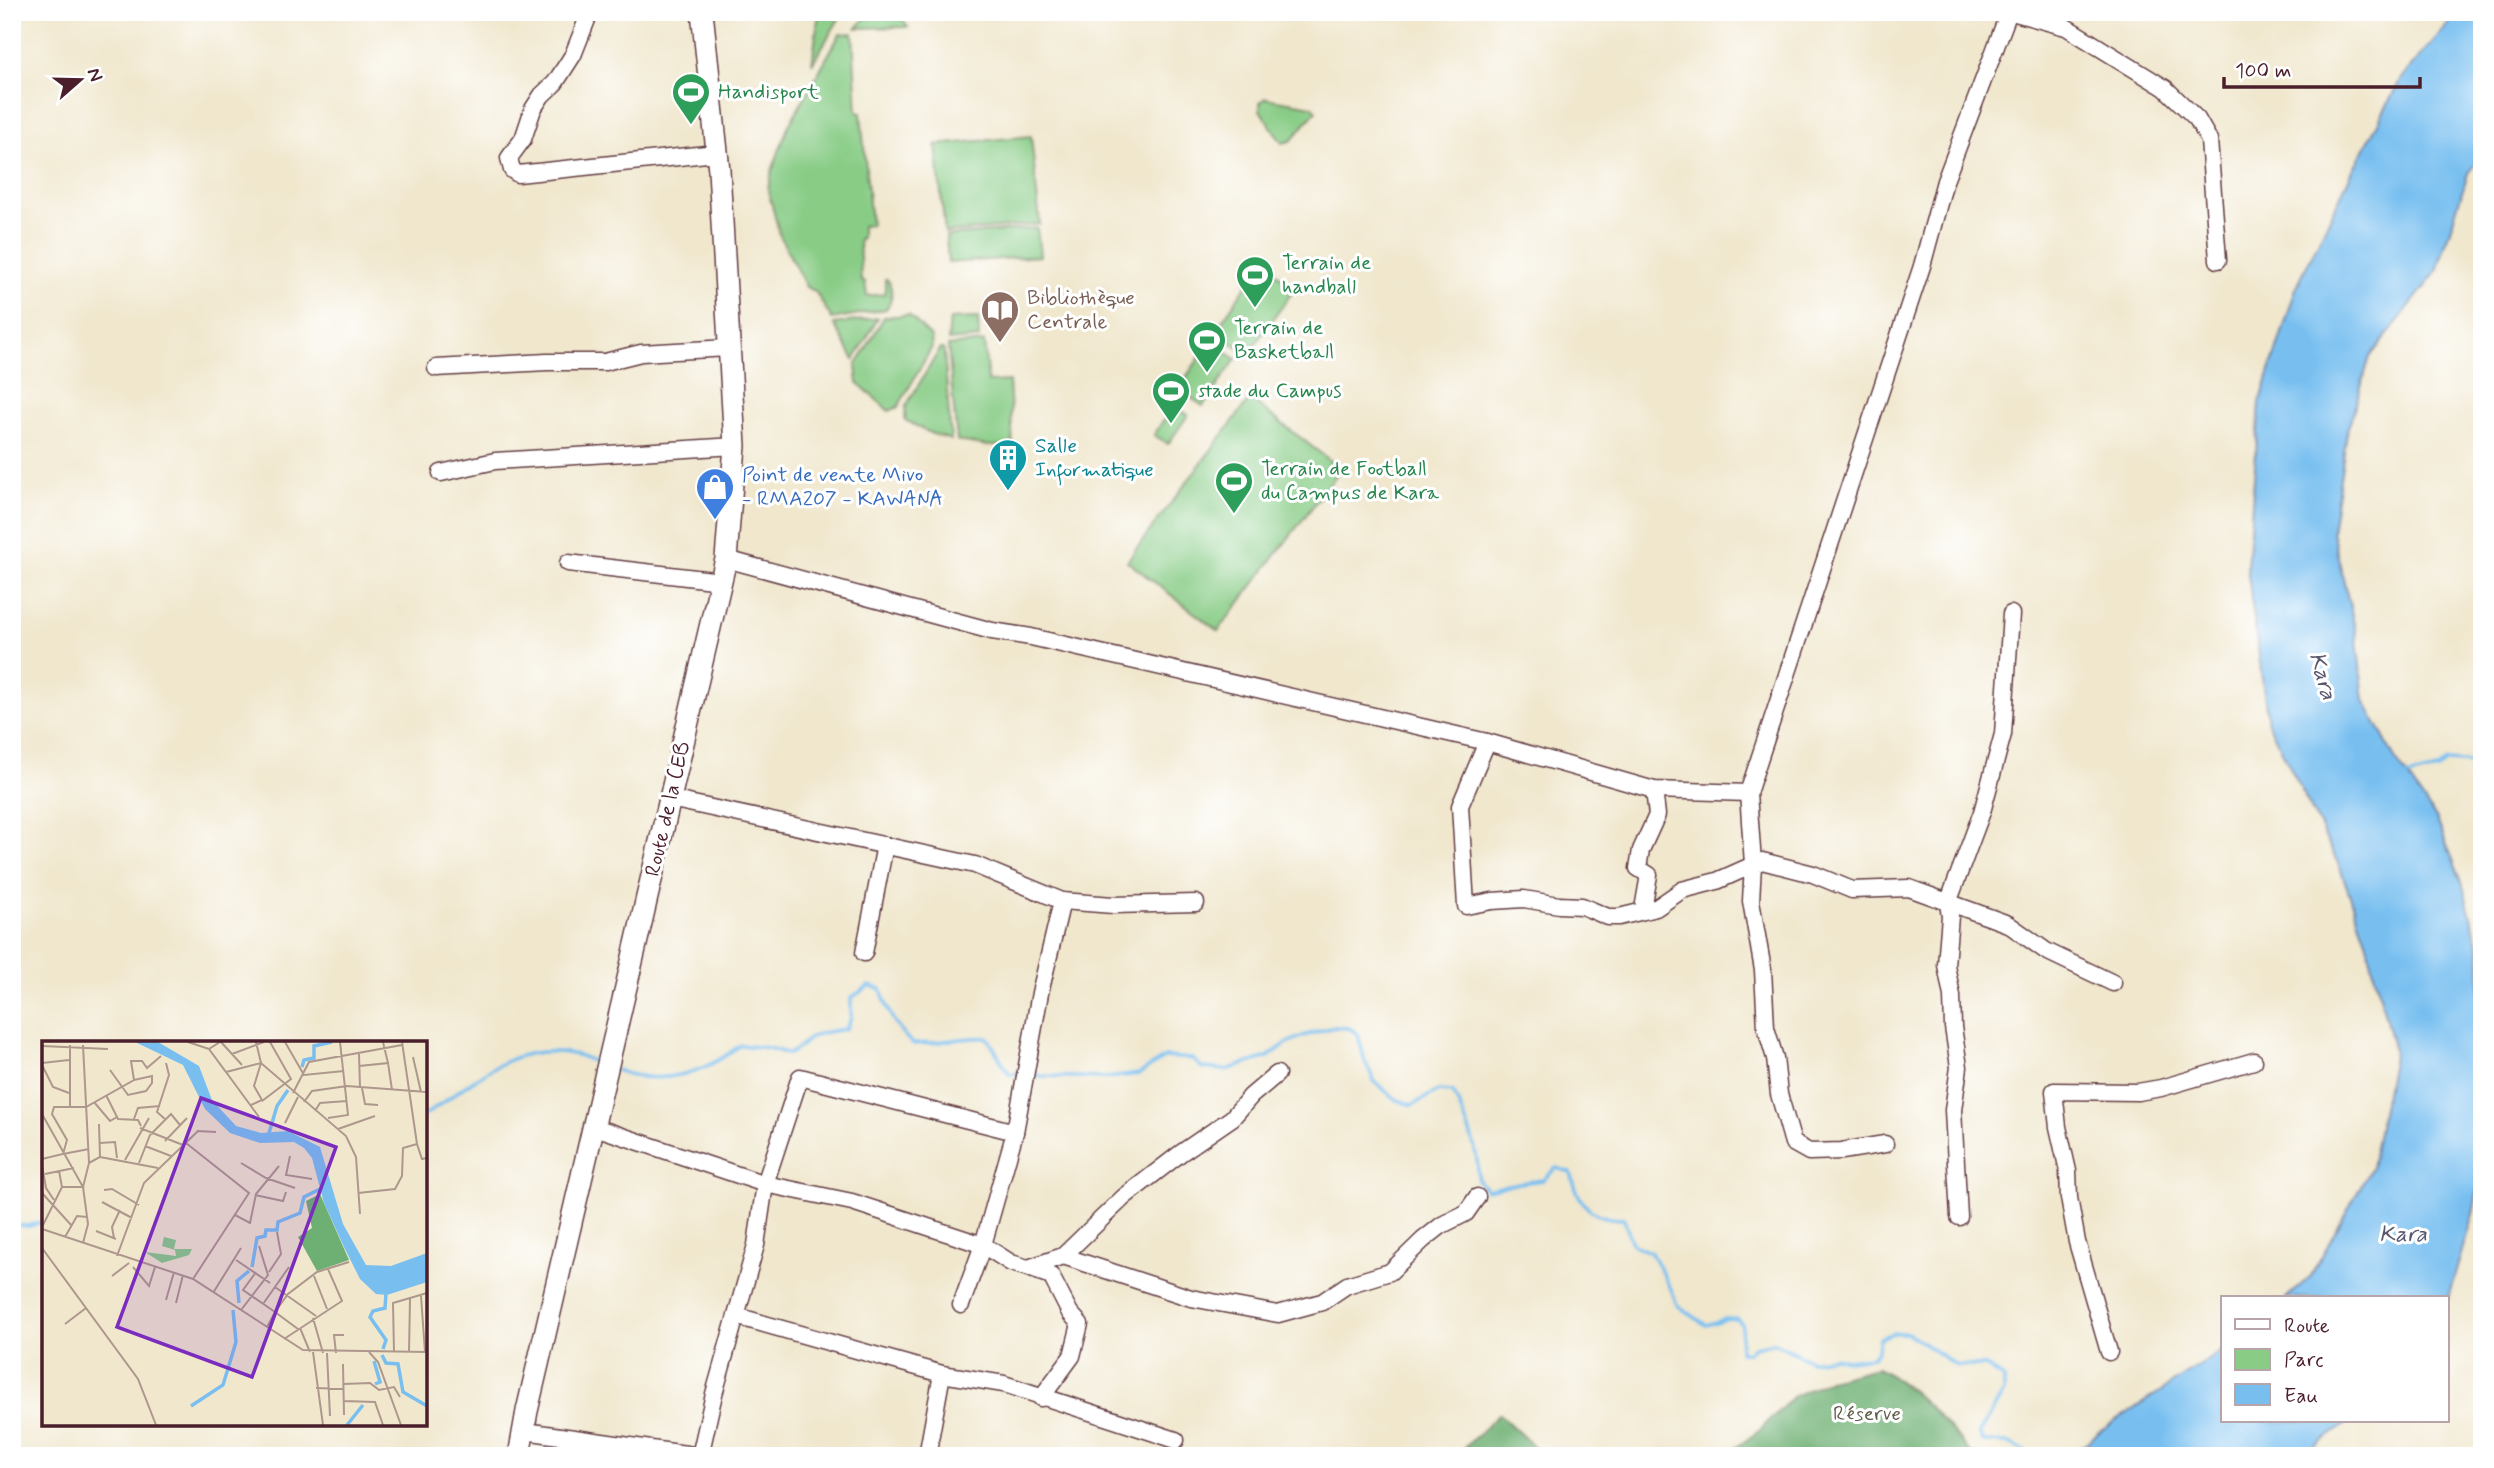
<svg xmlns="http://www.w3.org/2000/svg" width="2494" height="1468" viewBox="0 0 2494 1468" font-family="Mynerve,sans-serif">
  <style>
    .green { fill: #88cc86; stroke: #697658; stroke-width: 2 }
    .forest { fill: #6eb073; stroke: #5c684f; stroke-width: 2 }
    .water { fill: #78bff0; stroke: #616f8e; stroke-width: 2 }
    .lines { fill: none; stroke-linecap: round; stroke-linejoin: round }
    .stream { stroke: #78bff0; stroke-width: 3.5 }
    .street-casing { stroke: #633d43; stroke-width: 19 }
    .secondary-casing { stroke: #633d43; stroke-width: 24 }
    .street { stroke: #fff; stroke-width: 16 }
    .secondary { stroke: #fff; stroke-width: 21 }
    .labels { text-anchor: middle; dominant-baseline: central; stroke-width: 6; stroke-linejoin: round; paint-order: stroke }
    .leisure-label { font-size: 21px; fill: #27864d; stroke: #fff; text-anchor: start }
    .education-label { font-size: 21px; fill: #785e54; stroke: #fff; text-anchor: start }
    .culture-label { font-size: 21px; fill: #0d838f; stroke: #fff; text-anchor: start }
    .shop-label { font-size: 21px; fill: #366cbe; stroke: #fff; text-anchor: start }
    .street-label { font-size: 21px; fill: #4a1f2b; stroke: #fff }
    .park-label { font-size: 21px; fill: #605c4b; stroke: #fff }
    .water-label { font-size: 23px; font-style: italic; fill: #5a5770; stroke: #fff }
    .inset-river { fill: none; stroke: #78bff0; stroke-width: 3.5 }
    .inset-road { fill: none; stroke: #ae978c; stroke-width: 2 }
    .view { fill: #7b2cbf; fill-opacity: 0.15; stroke: #7b2cbf; stroke-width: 3.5 }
    .inset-edge { fill: none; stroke: #4a1f2b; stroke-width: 3.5 }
  </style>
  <rect width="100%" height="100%" fill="#fff"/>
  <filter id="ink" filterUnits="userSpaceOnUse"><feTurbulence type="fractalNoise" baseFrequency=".0143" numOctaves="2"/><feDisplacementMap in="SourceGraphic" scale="14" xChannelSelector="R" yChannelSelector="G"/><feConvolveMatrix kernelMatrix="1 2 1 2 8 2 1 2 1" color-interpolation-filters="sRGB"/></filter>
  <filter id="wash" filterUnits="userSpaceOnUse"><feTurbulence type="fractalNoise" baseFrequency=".00686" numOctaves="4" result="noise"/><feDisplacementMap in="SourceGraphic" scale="28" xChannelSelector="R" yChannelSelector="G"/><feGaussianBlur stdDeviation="1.57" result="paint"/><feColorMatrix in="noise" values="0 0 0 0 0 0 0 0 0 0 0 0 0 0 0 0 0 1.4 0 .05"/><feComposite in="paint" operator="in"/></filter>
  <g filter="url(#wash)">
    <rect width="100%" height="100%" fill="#f0e7cd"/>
    <!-- green -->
    <g class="green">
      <path d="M 819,12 L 843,12 L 812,64 Z"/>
      <path d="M 870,12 L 897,12 L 908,27 L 857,28 Z"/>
      <path d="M 853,33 L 857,112 L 861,113 L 871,225 L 862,226 L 862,238 L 859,239 L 861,281 L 865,282 L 867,296 L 885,294 L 885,279 L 887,279 C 893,288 893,301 886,309 L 832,319 L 815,291 L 806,287 L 791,258 L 780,236 L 768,190 L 772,171 L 788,127 L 840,34 Z"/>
      <path d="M 1265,98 L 1312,106 L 1316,111 L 1291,141 L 1282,143 L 1260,110 L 1260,103 Z"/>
      <path d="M 1031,136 L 1040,224 L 945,233 L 936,145 Z"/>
      <path d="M 1037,228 L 1040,256 L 948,263 L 946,236 Z"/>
      <path d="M 1262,263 L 1296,287 L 1248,354 L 1215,331 Z"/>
      <path d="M 909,315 L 931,337 L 932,347 L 898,407 L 889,411 L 858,383 L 856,366 L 884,317 Z"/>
      <path d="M 878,318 L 854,360 L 834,324 Z"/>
      <path d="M 978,318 L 979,338 L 948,341 L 950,319 Z"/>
      <path d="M 1211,341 L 1236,359 L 1203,406 L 1178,389 Z"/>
      <path d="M 984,342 L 988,382 L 1009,381 L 1013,446 L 988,446 L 957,441 L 948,346 Z"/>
      <path d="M 940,349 L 943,349 L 944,352 L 951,440 L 930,433 L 905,420 L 906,406 Z"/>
      <path d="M 1250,399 L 1341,469 L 1218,631 L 1127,561 Z"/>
      <path d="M 1173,405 L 1188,415 L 1168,444 L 1154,435 Z"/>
    </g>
    <!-- forest -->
    <g class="forest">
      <path d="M 1876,1368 C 1914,1385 1947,1425 1973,1456 L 1725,1456 L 1760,1430 L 1794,1396 L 1829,1380 Z"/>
      <path d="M 1499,1414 L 1544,1456 L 1456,1456 Z"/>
    </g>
    <!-- water -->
    <g class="water">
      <path d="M 2459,12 L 2482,12 L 2482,155 L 2468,173 L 2437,271 L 2370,357 L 2347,432 L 2332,532 L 2356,632 L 2364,700 L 2394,757 L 2436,818 L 2462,882 L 2480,951 L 2482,1170 L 2473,1214 L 2447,1301 L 2447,1298 L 2286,1298 L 2310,1277 L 2371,1168 L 2394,1051 L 2366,940 L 2339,865 L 2268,723 L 2247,567 L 2260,403 L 2296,288 L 2353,170 L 2402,77 Z"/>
      <path d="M 2223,1350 L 2223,1421 L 2350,1421 L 2302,1456 L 2070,1456 L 2102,1430 Z"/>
    </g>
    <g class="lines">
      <!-- stream -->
      <g class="stream">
        <path d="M 2406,777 L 2438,770 L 2447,761 L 2475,763 L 2482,760"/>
        <path d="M 616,1070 C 659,1087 705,1074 740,1045 L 769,1048 L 789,1054 C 798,1050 800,1046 807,1040 C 817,1032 834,1031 846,1029 L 851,1018 L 851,998 L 869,986 L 881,989 C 888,1012 895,1028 913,1044 C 939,1044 963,1036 988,1038 L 1009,1074 L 1022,1072"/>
        <path d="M 1029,1073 L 1040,1076 L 1107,1078 L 1139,1074 L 1165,1057 L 1193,1059 L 1202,1068 L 1226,1070 L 1268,1057 L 1287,1043 L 1303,1036 L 1334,1027 L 1349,1028 L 1358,1034 L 1365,1062 L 1375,1082 L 1395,1099 L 1412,1105 L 1438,1091 L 1453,1092 C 1465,1119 1480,1150 1478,1180 L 1487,1190 L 1519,1183 L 1543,1180 L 1556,1168 L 1571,1172 C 1578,1204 1590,1219 1624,1219 L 1632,1244 L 1651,1253 L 1671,1289 L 1677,1305 L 1706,1325 L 1726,1319 L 1737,1319 L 1742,1324 L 1740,1352 L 1747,1353 L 1754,1347 L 1775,1343 L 1811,1361 L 1834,1357 L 1847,1360 L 1873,1357 L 1878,1349 L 1880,1338 L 1893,1333 L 1908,1333 L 1957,1366 L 1985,1366 L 2004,1379 L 2004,1392 L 1979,1434 L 1984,1442 L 2007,1443 L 2035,1456"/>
        <path d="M 425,1115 C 475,1082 512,1039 577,1055 C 585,1057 593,1062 602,1065"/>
        <path d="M 12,1225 L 29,1226 L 44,1221"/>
      </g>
    </g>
  </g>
  <g filter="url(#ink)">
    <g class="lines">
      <defs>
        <g id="street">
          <path d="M 590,12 L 573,55 L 555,83 L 542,95 L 533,109 L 523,139 L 509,158 L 512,170 L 518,174 L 716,153"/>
          <path d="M 2012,12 L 2066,27 L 2165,88 L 2197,119 L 2209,140 L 2218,260"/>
          <path d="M 436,368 L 547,362 L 605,362 L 641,353 L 728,348"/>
          <path d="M 441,473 L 495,461 L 735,446"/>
          <path d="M 726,559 L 992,631 L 1031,637 L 1487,742 L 1654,790 L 1748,793 L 1922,266 L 1945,181 L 2009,12"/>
          <path d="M 568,563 L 721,581"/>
          <path d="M 1487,742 L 1460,806 L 1466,906 L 1492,901 L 1524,899 L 1559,905 L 1582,906 L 1608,917 L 1619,917 L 1656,908 L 1682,890 L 1717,881 L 1762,861 L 1813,874 L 1852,890 L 1909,888 L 2008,924 L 2046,951 L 2113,983"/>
          <path d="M 1748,793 L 1753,864 L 1751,901 L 1763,970 L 1766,1028 L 1775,1058 L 1779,1094 L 1793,1143 L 1809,1152 L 1842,1151 L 1885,1144"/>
          <path d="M 670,799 L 975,865 L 1062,901 L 1113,905 L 1196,903"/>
          <path d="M 1643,909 L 1649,875 L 1638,868 L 1641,850 L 1657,815 L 1654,790"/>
          <path d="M 864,953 L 885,845"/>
          <path d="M 595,1127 L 765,1184 L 852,1202 L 983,1245 L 1011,1263 L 1028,1268 L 1063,1256 L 1124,1197 L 1181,1153 L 1232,1118 L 1251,1096 L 1277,1074"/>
          <path d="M 1959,1217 L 1953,1110 L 1959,1067 L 1953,1027 L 1952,996 L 1946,965 L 1950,916 L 1948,903 L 1982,812 L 2003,734 L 2011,614"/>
          <path d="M 1063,1256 L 1191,1298 L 1278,1314 L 1322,1302 L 1347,1285 L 1390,1272 L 1423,1240 L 1442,1225 L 1466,1213 L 1477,1197"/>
          <path d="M 1028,1268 L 1051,1276 L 1070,1313 L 1080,1324 L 1072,1356 L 1041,1398"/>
          <path d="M 961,1305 L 983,1245 L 1015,1132 L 1040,993 L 1062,901"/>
          <path d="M 736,1316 L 942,1374 L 1004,1384 L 1176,1440"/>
          <path d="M 2109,1352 L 2077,1242 L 2069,1198 L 2068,1171 L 2058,1127 L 2054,1091 L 2138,1092 L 2161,1088 L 2254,1061"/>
          <path d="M 525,1431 L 700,1456 L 714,1394 L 756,1245 L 765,1184 L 800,1077 L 1015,1132"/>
          <path d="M 927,1456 L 942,1374"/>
        </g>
        <path id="secondary" d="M 519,1456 L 527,1411 L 726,559 L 735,446 L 719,170 L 702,12"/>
      </defs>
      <!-- street casing -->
      <use href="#street" class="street-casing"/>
      <!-- secondary casing -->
      <use href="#secondary" class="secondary-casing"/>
      <!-- street -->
      <use href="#street" class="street"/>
      <!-- secondary -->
      <use href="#secondary" class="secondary"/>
    </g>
  </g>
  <!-- icons -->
  <defs>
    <symbol id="stadium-pin" viewBox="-11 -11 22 30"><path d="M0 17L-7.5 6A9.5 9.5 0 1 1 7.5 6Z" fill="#2e9e5b" stroke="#fff"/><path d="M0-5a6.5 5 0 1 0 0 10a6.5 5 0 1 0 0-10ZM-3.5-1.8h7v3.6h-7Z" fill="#fff"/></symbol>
    <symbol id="library-pin" viewBox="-11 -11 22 30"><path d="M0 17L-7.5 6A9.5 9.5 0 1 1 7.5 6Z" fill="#8d6e63" stroke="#fff"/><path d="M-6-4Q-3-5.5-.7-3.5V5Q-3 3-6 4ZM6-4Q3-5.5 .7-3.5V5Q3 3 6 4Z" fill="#fff"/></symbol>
    <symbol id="building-pin" viewBox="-11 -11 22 30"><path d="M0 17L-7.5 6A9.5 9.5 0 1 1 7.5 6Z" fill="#0f9aa8" stroke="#fff"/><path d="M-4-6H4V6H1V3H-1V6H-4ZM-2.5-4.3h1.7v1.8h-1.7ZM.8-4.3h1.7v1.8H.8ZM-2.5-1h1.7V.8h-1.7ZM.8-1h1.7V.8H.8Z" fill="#fff"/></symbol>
    <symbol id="shop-pin" viewBox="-11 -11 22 30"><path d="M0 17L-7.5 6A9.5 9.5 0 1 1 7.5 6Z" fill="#3f7fe0" stroke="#fff"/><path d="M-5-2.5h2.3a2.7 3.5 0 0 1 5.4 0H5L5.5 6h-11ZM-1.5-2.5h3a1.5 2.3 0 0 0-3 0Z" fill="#fff"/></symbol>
  </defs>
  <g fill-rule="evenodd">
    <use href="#stadium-pin" x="669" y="70" width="44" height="60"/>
    <use href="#stadium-pin" x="1233" y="253" width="44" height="60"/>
    <use href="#library-pin" x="978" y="288" width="44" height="60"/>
    <use href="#stadium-pin" x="1185" y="318" width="44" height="60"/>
    <use href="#stadium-pin" x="1149" y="369" width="44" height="60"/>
    <use href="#building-pin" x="986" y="436" width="44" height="60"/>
    <use href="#stadium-pin" x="1212" y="459" width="44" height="60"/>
    <use href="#shop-pin" x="693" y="465" width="44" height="60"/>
  </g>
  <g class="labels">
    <!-- leisure labels -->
    <g class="leisure-label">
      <text x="718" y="92">Handisport</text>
      <text x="1282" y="263">Terrain de<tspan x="1282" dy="24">handball</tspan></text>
      <text x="1234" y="328">Terrain de<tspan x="1234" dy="24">Basketball</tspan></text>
      <text x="1198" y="391">stade du Campus</text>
      <text x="1261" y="469">Terrain de Football<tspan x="1261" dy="24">du Campus de Kara</tspan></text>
    </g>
    <!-- education labels -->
    <g class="education-label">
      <text x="1027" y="298">Bibliothèque<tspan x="1027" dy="24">Centrale</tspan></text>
    </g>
    <!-- culture labels -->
    <g class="culture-label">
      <text x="1035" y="446">Salle<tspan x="1035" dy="24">Informatique</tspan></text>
    </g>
    <!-- shop labels -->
    <g class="shop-label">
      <text x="742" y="475">Point de vente Mivo<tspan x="742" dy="24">- RMA207 - KAWANA</tspan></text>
    </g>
    <!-- street labels -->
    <g class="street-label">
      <text transform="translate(668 809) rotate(-77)">Route de la CEB</text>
    </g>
    <!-- park labels -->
    <g class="park-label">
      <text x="1867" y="1414">Réserve</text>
    </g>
    <!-- water labels -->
    <g class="water-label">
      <text transform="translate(2322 676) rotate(74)">Kara</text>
      <text x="2403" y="1235">Kara</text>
    </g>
  </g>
  <!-- overview -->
  <g transform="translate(42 1041)">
    <rect width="385" height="385" fill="#f0e7cd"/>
    <path d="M 122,196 L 134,199 L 132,208 L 150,208 L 147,214 L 120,222 L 103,211 L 134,215 L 133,209 L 120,205 Z" fill="#88cc86"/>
    <path d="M 278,153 L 307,219 L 275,230 L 256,196 L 270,187 L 264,160 Z" fill="#6eb073"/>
    <path d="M 93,1 L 116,1 L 157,25 L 170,59 L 194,85 L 219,92 L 246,90 L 278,106 L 301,183 L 324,224 L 349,225 L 385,212 L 385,241 L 345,254 L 334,253 L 318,238 L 302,206 L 282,162 L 270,117 L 262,107 L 252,101 L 218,102 L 188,92 L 163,68 L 141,24 Z" fill="#78bff0"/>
    <path class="inset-river" d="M 260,26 L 262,19 L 272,17 L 272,5 L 290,1M 227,92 L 235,65 L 246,49M 210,226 L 215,197 L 223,195 L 224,189 L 235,189 L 236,181 L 258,172 L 262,156 L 280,147M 197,262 L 195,240 L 207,230M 341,308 L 344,299 L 328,276 L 331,270 L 343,267 L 344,252M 340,314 L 344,322 L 356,323 L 361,351 L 385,365M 332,320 L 338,341 L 333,343M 149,365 L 181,344 L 194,301 L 191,269M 305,384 L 321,364"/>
    <path class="inset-road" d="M 146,1 L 167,8M 178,1 L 167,8 L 184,31 L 219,22 L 304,95 L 314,116 L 318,173M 179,1 L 200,24M 243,1 L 262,34 L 302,30M 360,1 L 375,103 L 380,118 L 385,117M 0,5 L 66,8M 190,13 L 222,1M 317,13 L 318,46M 371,16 L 379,51M 0,22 L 27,19M 346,22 L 350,49M 0,24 L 11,46 L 27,52M 317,25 L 346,22 L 341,1M 68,29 L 86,54 L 104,50 L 110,42 L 110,35 L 92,39M 184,31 L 217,76M 320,47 L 323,63 L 336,64M 251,52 L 267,21 L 360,4M 64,54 L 76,78 L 96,79 L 99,85M 220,60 L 249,38 L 228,1M 52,61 L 68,80 L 75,76M 262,61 L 270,50 L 305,45 L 385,51M 209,64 L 220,59 L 212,45 L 219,22 L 214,1M 28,65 L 28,4M 273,70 L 278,62 L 305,60M 0,73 L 41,146 L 20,146M 286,77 L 306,74 L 298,1M 92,78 L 96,67 L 118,65M 124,79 L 115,71 L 127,34 L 124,22M 243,82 L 256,56M 98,87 L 141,104M 296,88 L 333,75M 123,100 L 145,77M 58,102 L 73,101 L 75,117M 144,102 L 207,152 L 151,238M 103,105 L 129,115M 21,113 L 47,108M 248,115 L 244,134 L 270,138M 58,116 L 116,127M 0,118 L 21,113 L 25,99 L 10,73 L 12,66 L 44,66 L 92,39 L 89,20 L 100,20 L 105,27 L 119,15M 83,119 L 107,77M 47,122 L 58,116 L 57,83M 97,122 L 108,94 L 129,73 L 138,84M 199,122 L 224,137 L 253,147M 0,124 L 4,147 L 12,159M 3,133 L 32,127M 62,149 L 70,148 L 97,164M 0,152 L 30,185M 316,152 L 353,148 L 360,135 L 361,107 L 375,103M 213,154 L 241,160 L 244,151M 60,161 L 90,177M 193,174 L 208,182 L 214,153 L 237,125M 0,186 L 20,146 L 17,130M 0,188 L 151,238 L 261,309 L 385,311M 54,190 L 74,198M 23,196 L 35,175 L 45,176M 72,197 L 70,186 L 78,169M 41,202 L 46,183 L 41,146 L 47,122 L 41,4M 0,207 L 96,338 L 114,384M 75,215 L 102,142 L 156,90 L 174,91M 194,219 L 228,242M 91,226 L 107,245 L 113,226M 214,231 L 201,249 L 233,271 L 225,286M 227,231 L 239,213 L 235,191M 70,235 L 87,222M 272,235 L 285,268M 233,246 L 274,275M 171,252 L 199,207M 379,255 L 383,311M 124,259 L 132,231M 134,262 L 141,234M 221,263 L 247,226M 199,269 L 226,234 L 217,205M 271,277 L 281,312M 23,283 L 44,267M 258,287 L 268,311M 256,288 L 233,271 L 246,253 L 275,231 L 307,221M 242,298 L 300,260 L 286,228M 271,311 L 281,384M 327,311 L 336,321 L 359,384M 352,311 L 351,262 L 385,252M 367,311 L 368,258M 285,312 L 288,375M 294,312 L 292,294 L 302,294M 301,323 L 302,374M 301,343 L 328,342 L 337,349 L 352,346 L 358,356M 274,347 L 301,348M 302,360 L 333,361 L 341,384"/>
    <path class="view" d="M 159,57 L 294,106 L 210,336 L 75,286 Z"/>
    <rect width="385" height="385" class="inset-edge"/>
  </g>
  <!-- margin -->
  <rect width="2494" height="1468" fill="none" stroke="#fff" stroke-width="42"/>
  <!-- legend -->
  <rect x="2221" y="1296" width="228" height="126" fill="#ffffff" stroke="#b7a5aa" stroke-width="2"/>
  <rect x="2235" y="1319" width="35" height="10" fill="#ffffff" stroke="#b7a5aa" stroke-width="2"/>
  <text x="2284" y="1332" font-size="21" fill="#4a1f2b">Route</text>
  <rect x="2235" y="1349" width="35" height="21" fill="#88cc86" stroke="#b7a5aa" stroke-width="2"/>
  <text x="2284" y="1366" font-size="21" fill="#4a1f2b">Parc</text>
  <rect x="2235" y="1384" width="35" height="21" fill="#78bff0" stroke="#b7a5aa" stroke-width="2"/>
  <text x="2284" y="1402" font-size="21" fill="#4a1f2b">Eau</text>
  <!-- north arrow -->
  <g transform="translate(80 80) rotate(70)" stroke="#ffffff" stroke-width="5" paint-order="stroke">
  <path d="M0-5L12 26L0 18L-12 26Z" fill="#4a1f2b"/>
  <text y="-10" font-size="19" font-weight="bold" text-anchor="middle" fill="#4a1f2b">N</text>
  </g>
  <!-- scale -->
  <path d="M2224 77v10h196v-10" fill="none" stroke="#4a1f2b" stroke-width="3.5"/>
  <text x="2235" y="77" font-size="21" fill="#4a1f2b" stroke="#ffffff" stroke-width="5" paint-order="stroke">100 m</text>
</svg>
